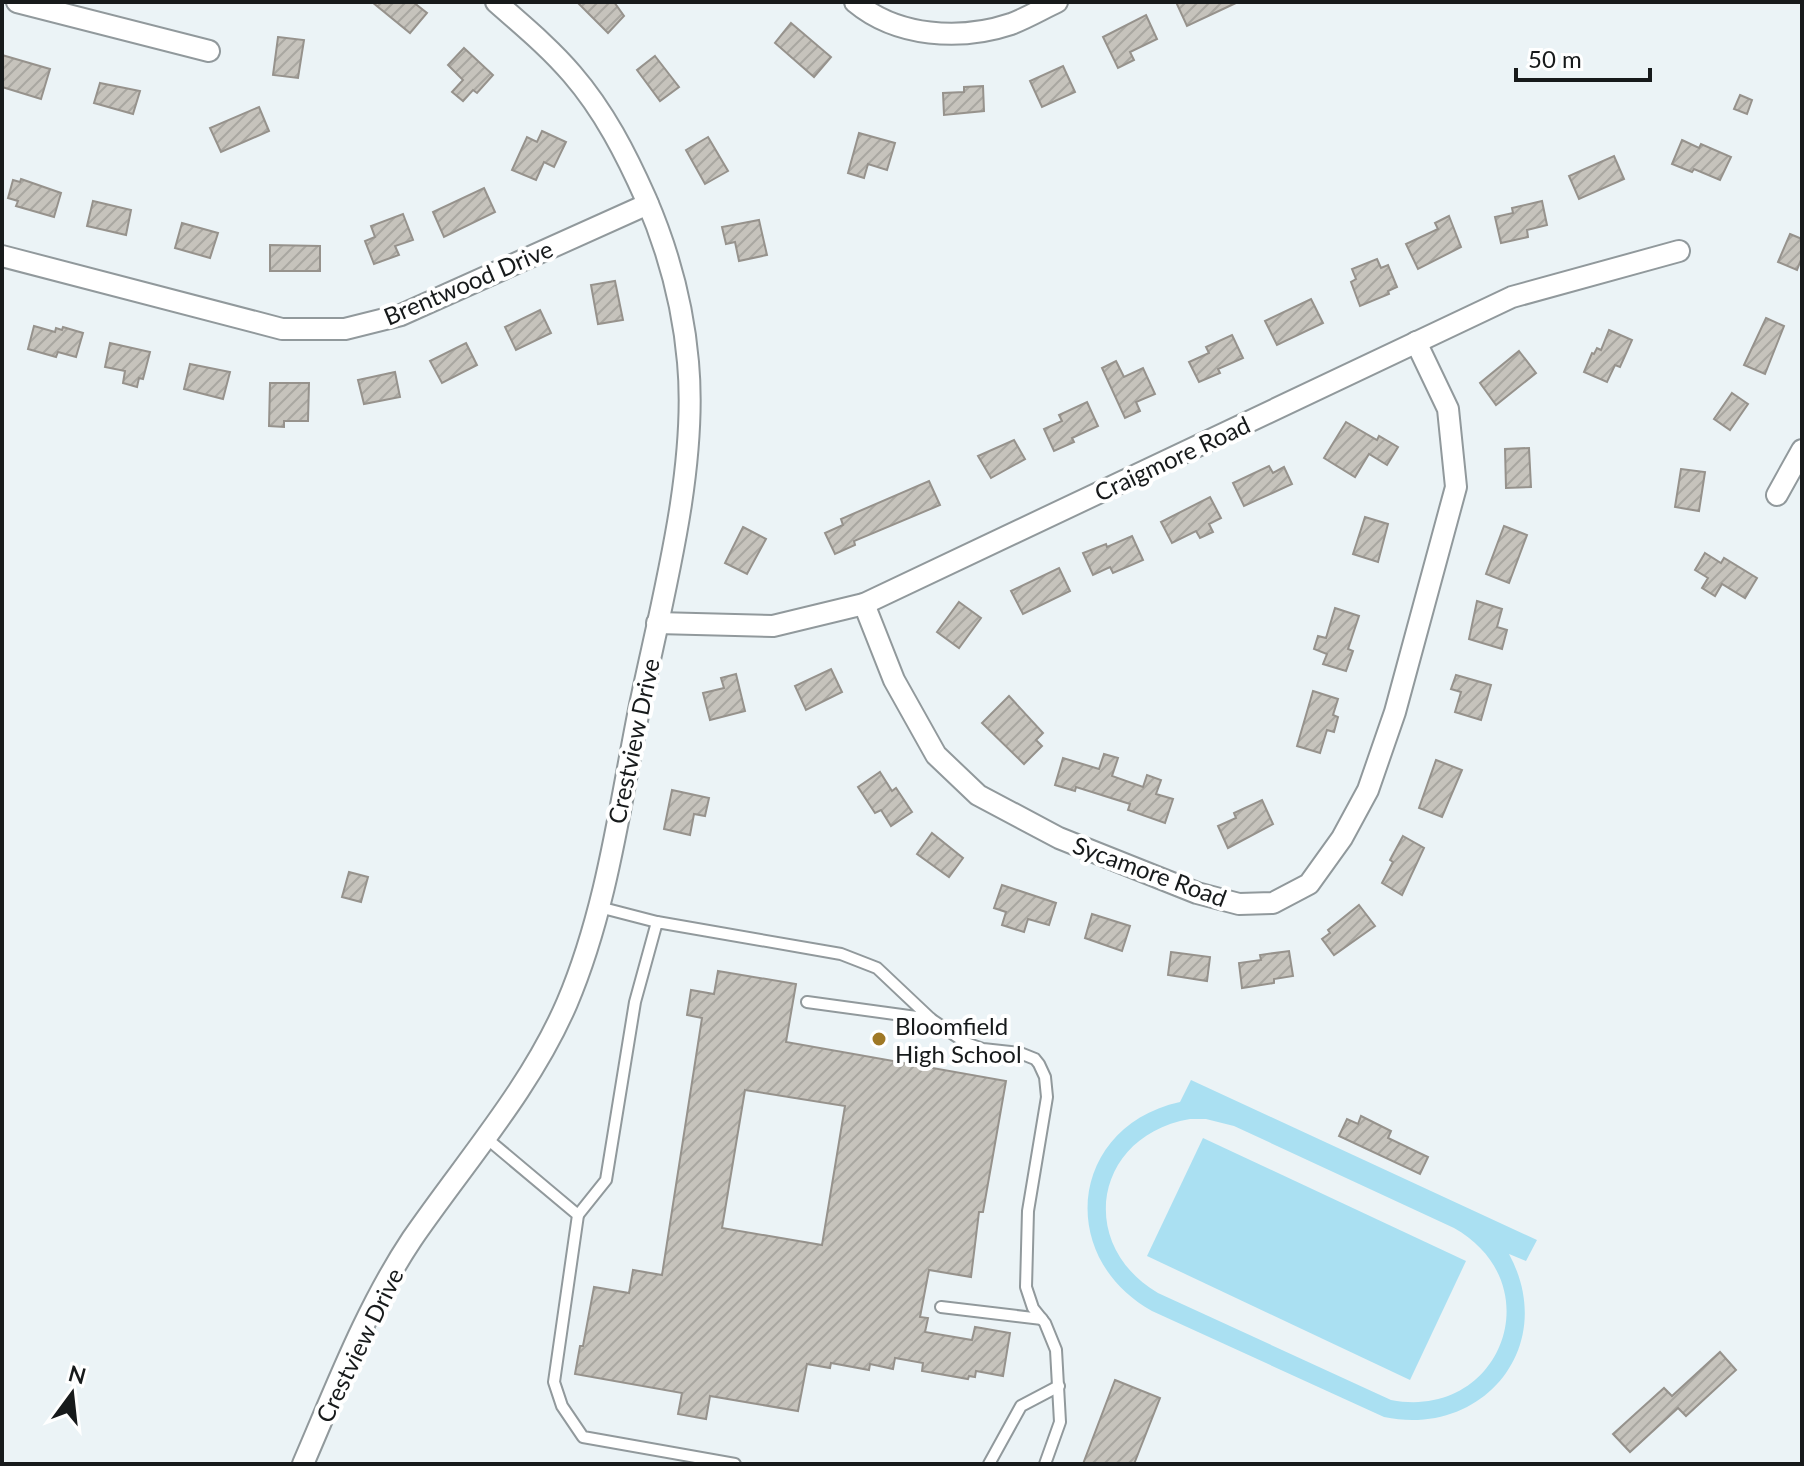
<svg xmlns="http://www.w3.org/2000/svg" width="1804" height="1466" viewBox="0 0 1804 1466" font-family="Lato,sans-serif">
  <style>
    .pitch { fill: #aae0f2; fill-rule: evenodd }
    .building { fill: url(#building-hatch); stroke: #96928c; stroke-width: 2; fill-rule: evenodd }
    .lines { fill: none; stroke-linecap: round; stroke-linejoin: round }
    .service-casing { stroke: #91999c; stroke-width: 14 }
    .minor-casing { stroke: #91999c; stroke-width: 24 }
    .service { stroke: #fff; stroke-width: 10 }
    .minor { stroke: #fff; stroke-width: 20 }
    .poi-dot { fill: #9f7825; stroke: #fff; stroke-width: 3 }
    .labels { text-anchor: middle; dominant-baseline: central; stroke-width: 8; stroke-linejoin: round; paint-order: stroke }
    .street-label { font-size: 24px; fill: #171a1b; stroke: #fff }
    .poi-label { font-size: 24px; fill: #171a1b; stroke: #fff; text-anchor: start }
  </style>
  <defs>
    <pattern id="building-hatch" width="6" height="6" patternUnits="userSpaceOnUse" patternTransform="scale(2)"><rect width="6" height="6" fill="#c6c3bc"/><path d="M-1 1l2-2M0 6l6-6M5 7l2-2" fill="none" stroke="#a9a7a1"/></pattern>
  </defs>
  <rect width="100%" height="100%" fill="#ebf3f6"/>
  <!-- pitch -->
  <g class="pitch">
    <path d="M 1191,1080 L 1537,1240 L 1526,1261 L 1509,1254 C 1559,1346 1483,1438 1384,1417 L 1152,1311 C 1055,1257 1070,1126 1180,1102 ZM 1190,1119 L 1206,1119 L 1234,1126 L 1454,1228 C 1553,1284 1501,1421 1391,1400 L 1158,1293 C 1075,1244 1095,1135 1190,1119 Z"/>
    <path d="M 1203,1138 L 1466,1261 L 1410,1380 L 1147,1256 Z"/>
  </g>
  <!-- building -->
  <g class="building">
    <path d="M 372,2 L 413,2 L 427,13 L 410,33 Z"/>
    <path d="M 577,2 L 614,2 L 624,16 L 608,33 Z"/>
    <path d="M 1176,2 L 1238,2 L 1187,26 Z"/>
    <path d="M 1146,15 L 1157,39 L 1130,52 L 1134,60 L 1118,68 L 1103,37 Z"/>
    <path d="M 791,23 L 831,57 L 814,77 L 775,43 Z"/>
    <path d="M 278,37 L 304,40 L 298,78 L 273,75 Z"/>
    <path d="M 464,48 L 493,75 L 477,93 L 473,90 L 463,101 L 452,92 L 463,80 L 448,65 Z"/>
    <path d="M 2,55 L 50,69 L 41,99 L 2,87 Z"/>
    <path d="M 655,56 L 679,87 L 660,101 L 637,70 Z"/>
    <path d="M 1063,66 L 1075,92 L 1042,107 L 1030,81 Z"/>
    <path d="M 100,83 L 140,91 L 133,114 L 94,103 Z"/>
    <path d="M 983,86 L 984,111 L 944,115 L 943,93 L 964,92 L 964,87 Z"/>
    <path d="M 1740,95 L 1752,100 L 1747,114 L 1734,109 Z"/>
    <path d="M 259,107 L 269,131 L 221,152 L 210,128 Z"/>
    <path d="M 542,131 L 566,142 L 554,167 L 544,162 L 536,180 L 512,170 L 527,137 L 537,142 Z"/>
    <path d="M 859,133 L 895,143 L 887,170 L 868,164 L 864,178 L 848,173 Z"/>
    <path d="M 708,137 L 728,171 L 705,184 L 686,150 Z"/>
    <path d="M 1682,140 L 1699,148 L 1701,144 L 1731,157 L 1720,180 L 1694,169 L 1692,172 L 1672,164 Z"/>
    <path d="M 1614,156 L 1624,179 L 1579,199 L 1569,176 Z"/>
    <path d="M 21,179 L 61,193 L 54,217 L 16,206 L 18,201 L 8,198 L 13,180 L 20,182 Z"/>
    <path d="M 484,188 L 495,212 L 444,237 L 433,212 Z"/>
    <path d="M 93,201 L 131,210 L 126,235 L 87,226 Z"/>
    <path d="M 1542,201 L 1547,225 L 1527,230 L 1528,237 L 1501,243 L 1495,217 L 1513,213 L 1512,208 Z"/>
    <path d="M 403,214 L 413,240 L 395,246 L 399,255 L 374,264 L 365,241 L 375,237 L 371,226 Z"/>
    <path d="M 1449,216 L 1461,247 L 1418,269 L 1406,244 L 1438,229 L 1435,223 Z"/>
    <path d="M 759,220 L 767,255 L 739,261 L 735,242 L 726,244 L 722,227 Z"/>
    <path d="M 182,223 L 218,233 L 210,258 L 175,248 Z"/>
    <path d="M 1790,234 L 1802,239 L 1802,257 L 1797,270 L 1778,262 Z"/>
    <path d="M 270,245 L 320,246 L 320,271 L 270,271 Z"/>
    <path d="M 1377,259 L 1381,268 L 1388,265 L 1397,287 L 1388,291 L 1389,294 L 1360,306 L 1351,282 L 1356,279 L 1352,269 Z"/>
    <path d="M 615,281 L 623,320 L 598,324 L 591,285 Z"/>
    <path d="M 1311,299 L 1323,323 L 1277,345 L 1265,321 Z"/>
    <path d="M 540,310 L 551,333 L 516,350 L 505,327 Z"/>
    <path d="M 1766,318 L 1784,326 L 1765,374 L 1744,365 Z"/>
    <path d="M 34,326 L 55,332 L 56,328 L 62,330 L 63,327 L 83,333 L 76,357 L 58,352 L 56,357 L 28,349 Z"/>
    <path d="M 1609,330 L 1632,340 L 1620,367 L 1615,365 L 1607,382 L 1584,372 L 1592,353 L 1594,354 L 1597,348 L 1601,350 Z"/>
    <path d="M 1232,335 L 1243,358 L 1218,369 L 1220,373 L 1199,382 L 1189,362 L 1209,353 L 1206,347 Z"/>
    <path d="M 110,343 L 150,352 L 143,379 L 139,378 L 137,387 L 123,383 L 125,371 L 105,367 Z"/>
    <path d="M 466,343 L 477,365 L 442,383 L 430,361 Z"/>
    <path d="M 1519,351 L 1536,373 L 1496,405 L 1480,383 Z"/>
    <path d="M 1116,361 L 1124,377 L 1143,368 L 1155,394 L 1136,402 L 1140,411 L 1125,418 L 1102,368 Z"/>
    <path d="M 190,364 L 230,372 L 223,399 L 184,389 Z"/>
    <path d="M 395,372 L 400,397 L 364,404 L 358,380 Z"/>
    <path d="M 270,383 L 309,383 L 308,421 L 284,421 L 284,427 L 269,426 Z"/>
    <path d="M 1732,393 L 1748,404 L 1730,430 L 1714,419 Z"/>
    <path d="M 1087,402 L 1098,426 L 1072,438 L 1074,442 L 1054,451 L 1044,429 L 1062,421 L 1059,415 Z"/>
    <path d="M 1346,422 L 1377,440 L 1379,436 L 1398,447 L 1387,465 L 1369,454 L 1355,477 L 1324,458 Z"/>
    <path d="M 1014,440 L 1025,459 L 991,478 L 978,456 Z"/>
    <path d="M 1529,448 L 1531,487 L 1506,488 L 1505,449 Z"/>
    <path d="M 1269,466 L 1273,473 L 1284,467 L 1292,484 L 1244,506 L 1233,483 Z"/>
    <path d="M 1681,469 L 1705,472 L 1699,511 L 1675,507 Z"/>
    <path d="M 929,481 L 940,505 L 854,541 L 855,545 L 835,554 L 825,533 L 843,525 L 841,519 Z"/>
    <path d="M 1210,497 L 1221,518 L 1209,524 L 1213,532 L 1200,538 L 1196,531 L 1172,543 L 1161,522 Z"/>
    <path d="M 1365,517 L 1388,524 L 1378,562 L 1353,554 Z"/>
    <path d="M 1504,526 L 1527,535 L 1509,583 L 1486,574 Z"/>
    <path d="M 743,527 L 766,539 L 747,574 L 725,563 Z"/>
    <path d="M 1132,536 L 1143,560 L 1113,573 L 1110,567 L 1093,575 L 1083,553 L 1106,544 L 1107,547 Z"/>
    <path d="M 1705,553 L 1721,563 L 1724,558 L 1757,578 L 1745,598 L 1722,584 L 1715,596 L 1702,588 L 1708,578 L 1695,570 Z"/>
    <path d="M 1059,568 L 1070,591 L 1023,614 L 1011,591 Z"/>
    <path d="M 1477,601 L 1502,609 L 1497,627 L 1507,630 L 1502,649 L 1469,639 Z"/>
    <path d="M 959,602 L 981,618 L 959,648 L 937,632 Z"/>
    <path d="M 1335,608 L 1359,616 L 1348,649 L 1353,651 L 1346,671 L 1323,664 L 1327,654 L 1314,649 L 1318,636 L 1326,638 Z"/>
    <path d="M 831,669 L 842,692 L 806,710 L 795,686 Z"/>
    <path d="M 736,674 L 745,711 L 710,720 L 703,693 L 724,688 L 721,678 Z"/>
    <path d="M 1456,675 L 1491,685 L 1481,720 L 1455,712 L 1461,692 L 1451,689 Z"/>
    <path d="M 1313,691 L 1338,699 L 1333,715 L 1338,717 L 1334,732 L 1327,730 L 1320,753 L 1297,746 Z"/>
    <path d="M 1009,696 L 1043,733 L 1036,740 L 1042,746 L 1024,764 L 982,723 Z"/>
    <path d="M 1104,754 L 1118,758 L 1112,776 L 1143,787 L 1147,775 L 1161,780 L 1156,794 L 1173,799 L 1165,823 L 1128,810 L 1130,804 L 1076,787 L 1075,791 L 1055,785 L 1063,758 L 1099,769 Z"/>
    <path d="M 1436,760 L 1462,770 L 1442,817 L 1419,808 Z"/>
    <path d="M 880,772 L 892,791 L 896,788 L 912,812 L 891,826 L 881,810 L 875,813 L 858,787 Z"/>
    <path d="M 672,790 L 709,798 L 705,816 L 694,814 L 690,835 L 664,829 Z"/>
    <path d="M 1262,800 L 1273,824 L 1228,848 L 1218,826 L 1236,818 L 1234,813 Z"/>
    <path d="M 932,833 L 963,858 L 949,877 L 917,854 Z"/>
    <path d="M 1403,836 L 1424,848 L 1402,895 L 1382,883 L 1393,862 L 1390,860 Z"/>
    <path d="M 349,872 L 368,877 L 361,902 L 342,897 Z"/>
    <path d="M 1002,885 L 1056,903 L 1049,925 L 1028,919 L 1024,932 L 1002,925 L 1006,912 L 994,908 Z"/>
    <path d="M 1359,905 L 1375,926 L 1334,955 L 1322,939 L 1330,933 L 1328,930 Z"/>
    <path d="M 1092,914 L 1130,926 L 1122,951 L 1085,938 Z"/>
    <path d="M 1289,951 L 1293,976 L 1274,979 L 1274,983 L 1242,988 L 1239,963 L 1261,960 L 1260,955 Z"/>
    <path d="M 1171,952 L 1210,957 L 1207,981 L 1168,975 Z"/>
    <path d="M 718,971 L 796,984 L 786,1042 L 1006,1081 L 983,1212 L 979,1212 L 971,1277 L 929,1270 L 920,1317 L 928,1318 L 925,1332 L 972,1340 L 975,1327 L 1010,1333 L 1003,1376 L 976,1371 L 975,1377 L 969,1376 L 968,1379 L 922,1371 L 923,1363 L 895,1358 L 893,1369 L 870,1364 L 869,1370 L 831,1363 L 830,1368 L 807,1364 L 798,1411 L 710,1396 L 706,1419 L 678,1414 L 682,1393 L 575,1374 L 580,1346 L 583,1346 L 594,1287 L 629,1293 L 633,1270 L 662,1275 L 702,1018 L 687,1015 L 691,990 L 714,994 ZM 745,1090 L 845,1106 L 822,1245 L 722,1228 Z"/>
    <path d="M 1361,1116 L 1391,1131 L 1388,1138 L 1428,1157 L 1420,1174 L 1339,1136 L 1347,1119 L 1358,1124 Z"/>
    <path d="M 1720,1352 L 1736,1370 L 1686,1416 L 1678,1408 L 1630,1452 L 1613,1434 L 1664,1388 L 1672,1396 Z"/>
    <path d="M 1115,1380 L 1160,1398 L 1134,1464 L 1083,1464 Z"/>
  </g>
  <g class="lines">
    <defs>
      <g id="service">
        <path d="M 599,907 L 657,922"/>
        <path d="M 807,1002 L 931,1019"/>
        <path d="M 485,1137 L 578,1215 L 554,1382 L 562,1406 L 583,1437 L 735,1464"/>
        <path d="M 578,1215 L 606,1180 L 635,1002 L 657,922 L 841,954 L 877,968 L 931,1019 L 966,1043 L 983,1049 L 1020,1053 L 1035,1059 L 1039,1064 L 1045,1077 L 1047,1097 L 1028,1211 L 1026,1287 L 1033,1308 L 1045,1323 L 1056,1350 L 1060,1422 L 1045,1464"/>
        <path d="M 941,1307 L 1042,1319"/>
        <path d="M 989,1464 L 1021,1406 L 1059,1386"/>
      </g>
      <g id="minor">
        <path d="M 17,2 L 209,51"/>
        <path d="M 855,2 C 897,37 960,41 1011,24 C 1027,18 1042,9 1057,2"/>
        <path d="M 2,256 L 282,329 L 345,329 L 401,315 L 648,204"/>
        <path d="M 1777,495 L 1802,450"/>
        <path d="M 864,604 L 894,680 L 936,755 L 978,795 L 1059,838 L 1197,893 L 1239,904 L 1273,903 L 1309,884 L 1342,838 L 1368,790 L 1395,712 L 1456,487 L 1448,409 L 1416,342"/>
        <path d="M 657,623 L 773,626 L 864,604 L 1512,297 L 1679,251"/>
        <path d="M 303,1464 C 336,1388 366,1308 412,1239 C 465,1162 530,1089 567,1003 C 607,909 620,804 640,705 C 662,600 698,469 688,362 C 683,305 668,250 646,199 C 626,154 604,111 572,74 C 549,47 522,25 496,2"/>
      </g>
    </defs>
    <!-- service casing -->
    <use href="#service" class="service-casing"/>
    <!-- minor casing -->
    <use href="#minor" class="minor-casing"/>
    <!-- service -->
    <use href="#service" class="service"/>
    <!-- minor -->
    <use href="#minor" class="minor"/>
  </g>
  <!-- markers -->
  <circle class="poi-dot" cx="879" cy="1039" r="8"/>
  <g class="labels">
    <!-- street labels -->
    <g class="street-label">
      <text transform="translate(468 282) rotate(-23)">Brentwood Drive</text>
      <text transform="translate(1172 458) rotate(-25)">Craigmore Road</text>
      <text transform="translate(633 741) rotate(-78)">Crestview Drive</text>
      <text transform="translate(1150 871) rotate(20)">Sycamore Road</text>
      <text transform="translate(359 1345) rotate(-64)">Crestview Drive</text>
    </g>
    <!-- poi labels -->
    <g class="poi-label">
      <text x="895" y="1025">Bloomfield<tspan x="895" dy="28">High School</tspan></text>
    </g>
  </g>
  <!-- border -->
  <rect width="1804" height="1466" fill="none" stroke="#171a1b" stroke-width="8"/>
  <!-- north arrow -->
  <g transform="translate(72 1394) rotate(15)" stroke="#ffffff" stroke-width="6" paint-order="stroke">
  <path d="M0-6L14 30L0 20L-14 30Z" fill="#171a1b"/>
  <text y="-12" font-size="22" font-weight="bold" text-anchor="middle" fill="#171a1b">N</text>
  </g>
  <!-- scale -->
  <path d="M1516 68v12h134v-12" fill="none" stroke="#171a1b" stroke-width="4"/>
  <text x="1528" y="68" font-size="24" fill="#171a1b" stroke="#ffffff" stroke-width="6" paint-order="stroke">50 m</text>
</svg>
